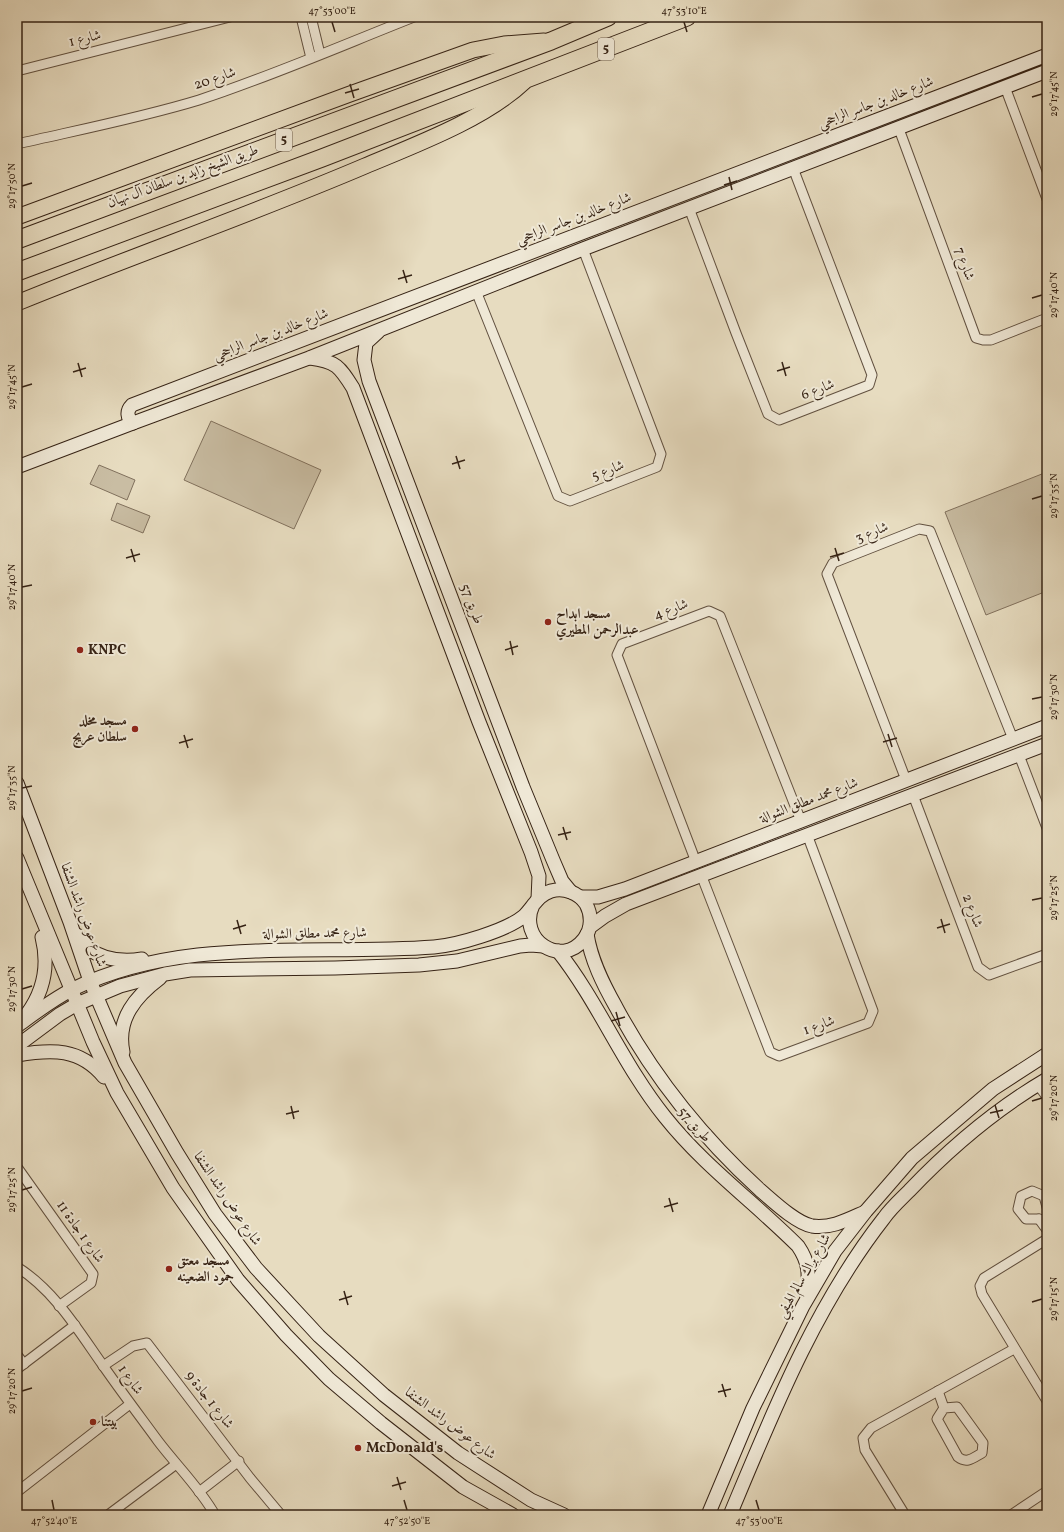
<svg xmlns="http://www.w3.org/2000/svg" width="1064" height="1532" viewBox="0 0 1064 1532" font-family="Vollkorn,Amiri,serif">
  <style>
    .green { fill: #c9bda3; stroke: #80705c }
    .lines { fill: none; stroke-linecap: round; stroke-linejoin: round }
    .street-casing { stroke: #625140; stroke-width: 11 }
    .secondary-casing { stroke: #362315; stroke-width: 15 }
    .primary-casing { stroke: #362315; stroke-width: 17 }
    .highway-casing { stroke: #362315; stroke-width: 19 }
    .street { stroke: #efe8d6; stroke-width: 9 }
    .secondary { stroke: #efe8d6; stroke-width: 13 }
    .primary { stroke: #e7dcc0; stroke-width: 15 }
    .highway { stroke: #e7dcc0; stroke-width: 17 }
    .ticks { fill: none; stroke: #362315; stroke-width: 1.5 }
    .poi-dot { fill: #8f2418; stroke: #efe8d6; stroke-width: 1.5 }
    .labels { text-anchor: middle; dominant-baseline: central; stroke-width: 4; stroke-linejoin: round; paint-order: stroke }
    .shield { fill: #efe8d6; stroke: #6e5e4f; stroke-width: 1 }
    .shield-label { font-size: 13px; font-weight: bold; fill: #362315 }
    .street-label { font-size: 14px; fill: #362315; stroke: #efe8d6 }
    .poi-label { font-size: 14px; font-weight: bold; fill: #362315; stroke: #efe8d6; text-anchor: start }
    .neatline { fill: none; stroke: #362315; stroke-width: 1.5 }
    .ticks-label { font-size: 10px; text-anchor: middle; fill: #362315 }
  </style>
  <rect width="100%" height="100%" fill="#e7dcc0"/>
  <filter id="stains"><feTurbulence type="fractalNoise" baseFrequency=".005" numOctaves="4"/><feColorMatrix values="0 0 0 0 .2 0 0 0 0 .09 0 0 0 0 .02 0 0 0 .5 -.17"/></filter>
  <radialGradient id="worn" r=".72"><stop offset=".6" stop-color="#630" stop-opacity="0"/><stop offset="1" stop-color="#630" stop-opacity=".3"/></radialGradient>
  <!-- green -->
  <g class="green">
    <path d="M 211,421 L 321,470 L 294,529 L 184,480 Z"/>
    <path d="M 99,465 L 135,480 L 127,500 L 90,484 Z"/>
    <path d="M 1047,472 L 1047,591 L 986,615 L 945,512 Z"/>
    <path d="M 117,503 L 150,516 L 143,533 L 111,520 Z"/>
  </g>
  <g class="lines">
    <defs>
      <g id="street">
        <path d="M 301,17 L 311,58"/>
        <path d="M 311,17 L 320,54"/>
        <path d="M 17,71 L 230,17"/>
        <path d="M 1005,87 L 1047,199"/>
        <path d="M 899,129 L 976,338 L 983,340 L 991,340 L 1047,318"/>
        <path d="M 17,144 C 78,130 140,118 199,100 C 272,76 343,45 414,17"/>
        <path d="M 689,208 L 736,333 L 768,414 L 779,420 L 869,385 L 872,375 L 793,168"/>
        <path d="M 476,291 L 558,496 L 570,501 L 657,467 L 661,454 L 583,249"/>
        <path d="M 1019,755 L 1047,828"/>
        <path d="M 906,780 L 827,574 L 833,563 L 919,529 L 930,531 L 1013,739"/>
        <path d="M 913,795 L 978,967 L 989,975 L 1047,954"/>
        <path d="M 696,862 L 617,655 L 622,644 L 709,611 L 720,616 L 801,821"/>
        <path d="M 702,877 L 770,1052 L 779,1056 L 868,1023 L 873,1011 L 808,837"/>
        <path d="M 1038,1085 L 1047,1097"/>
        <path d="M 17,1167 L 93,1274 L 91,1283 L 59,1306"/>
        <path d="M 1039,1219 L 1026,1219 L 1018,1209 L 1021,1196 L 1032,1191 L 1044,1196 L 1047,1207"/>
        <path d="M 1039,1219 L 1047,1230"/>
        <path d="M 1047,1239 L 984,1278 L 980,1286 L 982,1294 L 1047,1401"/>
        <path d="M 17,1267 C 54,1290 78,1330 102,1364 C 120,1390 139,1415 158,1441 C 176,1465 200,1488 215,1515"/>
        <path d="M 17,1355 L 24,1364"/>
        <path d="M 103,1366 L 133,1346 L 147,1343 L 250,1478 L 281,1515"/>
        <path d="M 17,1369 L 75,1325"/>
        <path d="M 938,1391 L 944,1408 L 937,1419 L 958,1457 C 967,1464 973,1458 982,1453 L 983,1443 L 957,1407 L 944,1408"/>
        <path d="M 17,1492 L 130,1404"/>
        <path d="M 199,1492 L 239,1461"/>
        <path d="M 108,1515 L 175,1465"/>
        <path d="M 905,1515 L 865,1450 L 863,1438 L 871,1428 L 1014,1349"/>
        <path d="M 1011,1515 L 1047,1491"/>
      </g>
      <g id="secondary">
        <path d="M 1047,55 L 132,405 C 126,411 127,418 133,423 L 309,358 L 583,249 L 1047,71"/>
        <path d="M 378,332 L 366,343 L 364,360 L 369,381 L 523,787 L 553,860 L 562,881 L 571,892"/>
        <path d="M 310,358 C 336,361 340,367 353,388 L 479,722 L 531,852 L 539,876 L 538,899"/>
        <path d="M 17,467 L 133,423"/>
        <path d="M 17,783 L 70,922 L 90,981 L 125,1063 L 177,1153 L 215,1214 L 256,1268 L 319,1336 L 384,1395 L 458,1453 L 531,1500 L 564,1515"/>
        <path d="M 17,858 L 93,1042 L 117,1093 L 173,1188 L 238,1280 L 286,1335 L 329,1379 L 381,1423 L 463,1487 L 513,1515"/>
        <path d="M 580,897 L 598,897 L 625,889 L 1047,726"/>
        <path d="M 590,927 L 605,916 L 626,904 L 1047,744"/>
        <path d="M 587,934 C 591,960 603,984 616,1007 C 653,1076 702,1137 760,1190 C 773,1201 796,1223 812,1226 C 831,1229 849,1219 865,1212"/>
        <path d="M 77,935 C 90,958 118,963 142,959"/>
        <path d="M 558,951 C 599,1003 623,1065 665,1117 C 704,1166 754,1202 798,1246 C 809,1262 810,1275 806,1294"/>
        <path d="M 27,1014 C 44,991 49,965 42,937"/>
        <path d="M 17,1026 C 35,1013 53,999 73,989 C 184,935 314,956 434,947 C 457,945 506,931 524,916 C 533,907 538,895 551,891 C 564,887 579,893 586,904 C 592,915 592,929 584,939 C 561,969 517,939 533,905"/>
        <path d="M 17,1046 L 60,1014 L 77,1004 L 120,986 L 165,974 L 190,970 L 335,968 L 419,965 L 457,961 L 520,946 L 531,945 L 543,946"/>
        <path d="M 123,1052 C 116,1019 136,996 160,978"/>
        <path d="M 17,1055 C 52,1049 80,1048 104,1077"/>
        <path d="M 708,1515 L 753,1408 L 803,1306 L 835,1251 L 866,1211 L 912,1158 L 993,1089 L 1047,1054"/>
        <path d="M 730,1515 C 773,1412 815,1306 884,1218 C 891,1208 900,1200 909,1191 C 949,1149 996,1109 1047,1079"/>
      </g>
      <g id="primary">
        <path d="M 17,217 L 350,94 L 473,50 L 504,44 L 544,41"/>
        <path d="M 17,303 C 132,256 250,215 365,166 C 415,145 485,119 524,82"/>
      </g>
      <g id="highway">
        <path d="M 17,240 L 551,41 L 608,17"/>
        <path d="M 17,272 L 322,158 L 687,17"/>
      </g>
    </defs>
    <!-- street casing -->
    <use href="#street" class="street-casing"/>
    <!-- secondary casing -->
    <use href="#secondary" class="secondary-casing"/>
    <!-- primary casing -->
    <use href="#primary" class="primary-casing"/>
    <!-- highway casing -->
    <use href="#highway" class="highway-casing"/>
    <!-- street -->
    <use href="#street" class="street"/>
    <!-- secondary -->
    <use href="#secondary" class="secondary"/>
    <!-- primary -->
    <use href="#primary" class="primary"/>
    <!-- highway -->
    <use href="#highway" class="highway"/>
  </g>
  <!-- ticks -->
  <path class="ticks" d="M 332,22 L 335,32M 684,22 L 687,32M 350,84 L 354,98M 345,93 L 359,89M 1032,97 L 1042,94M 729,177 L 732,190M 724,185 L 737,181M 22,186 L 32,183M 403,270 L 407,283M 398,279 L 412,275M 1032,298 L 1042,295M 782,362 L 786,376M 78,363 L 82,377M 777,371 L 790,367M 73,372 L 86,368M 22,387 L 32,384M 456,456 L 460,469M 452,464 L 465,460M 1032,499 L 1042,496M 835,548 L 839,561M 131,549 L 135,562M 830,557 L 844,553M 126,558 L 140,554M 22,587 L 32,585M 510,641 L 513,655M 505,650 L 518,646M 1032,699 L 1042,697M 888,734 L 892,747M 184,735 L 188,748M 883,742 L 897,738M 179,743 L 193,739M 22,788 L 32,786M 563,827 L 567,840M 558,835 L 571,832M 1032,900 L 1042,898M 941,919 L 945,933M 237,920 L 241,934M 937,928 L 950,924M 233,929 L 246,925M 22,989 L 32,986M 616,1012 L 620,1026M 611,1021 L 625,1017M 1032,1101 L 1042,1098M 995,1105 L 999,1118M 291,1106 L 294,1119M 990,1113 L 1003,1110M 286,1114 L 299,1111M 22,1190 L 32,1187M 669,1198 L 673,1212M 664,1207 L 678,1203M 344,1291 L 348,1305M 339,1300 L 352,1296M 1032,1302 L 1042,1299M 722,1384 L 726,1397M 22,1391 L 32,1388M 718,1392 L 731,1389M 397,1477 L 401,1490M 392,1486 L 406,1482M 52,1500 L 54,1510M 404,1500 L 407,1510M 756,1500 L 759,1510"/>
  <!-- markers -->
  <g class="poi-dot">
    <circle cx="548" cy="622" r="4"/>
    <circle cx="80" cy="650" r="4"/>
    <circle cx="135" cy="729" r="4"/>
    <circle cx="169" cy="1269" r="4"/>
    <circle cx="93" cy="1422" r="4"/>
    <circle cx="358" cy="1448" r="4"/>
  </g>
  <g class="labels">
    <!-- shield labels -->
    <g class="shield">
      <rect x="598" y="38" width="16" height="22" rx="3"/>
      <rect x="276" y="129" width="16" height="22" rx="3"/>
    </g>
    <g class="shield-label">
      <text x="606" y="49">5</text>
      <text x="284" y="140">5</text>
    </g>
    <!-- street labels -->
    <g class="street-label">
      <text transform="translate(85 39) rotate(-14)">شارع 1</text>
      <text transform="translate(215 79) rotate(-19)">شارع 20</text>
      <text transform="translate(876 103) rotate(-21)">شارع خالد بن جاسر الراجحي</text>
      <text transform="translate(183 177) rotate(-20)">طريق الشيخ زايد بن سلطان آل نهيان</text>
      <text transform="translate(574 219) rotate(-21)">شارع خالد بن جاسر الراجحي</text>
      <text transform="translate(964 264) rotate(70)">شارع 7</text>
      <text transform="translate(271 335) rotate(-21)">شارع خالد بن جاسر الراجحي</text>
      <text transform="translate(818 390) rotate(-21)">شارع 6</text>
      <text transform="translate(608 471) rotate(-21)">شارع 5</text>
      <text transform="translate(872 533) rotate(-22)">شارع 3</text>
      <text transform="translate(471 604) rotate(69)">طريق 57</text>
      <text transform="translate(671 610) rotate(-21)">شارع 4</text>
      <text transform="translate(809 801) rotate(-21)">شارع محمد مطلق الشوالة</text>
      <text transform="translate(972 911) rotate(69)">شارع 2</text>
      <text transform="translate(83 915) rotate(70)">شارع عوض راشد الشنفا</text>
      <text transform="translate(315 934) rotate(-1)">شارع محمد مطلق الشوالة</text>
      <text transform="translate(819 1026) rotate(-20)">شارع 1</text>
      <text transform="translate(694 1125) rotate(48)">طريق 57</text>
      <text transform="translate(227 1199) rotate(56)">شارع عوض راشد الشنفا</text>
      <text transform="translate(80 1232) rotate(55)">شارع 1 جادة 11</text>
      <text transform="translate(804 1276) rotate(-60)">شارع براك سالم الهيفي</text>
      <text transform="translate(130 1380) rotate(55)">شارع 1</text>
      <text transform="translate(209 1400) rotate(52)">شارع 1 جادة 9</text>
      <text transform="translate(450 1424) rotate(37)">شارع عوض راشد الشنفا</text>
    </g>
    <!-- poi labels -->
    <g class="poi-label">
      <text x="556" y="614">مسجد ابداح<tspan x="556" dy="16">عبدالرحمن المطيري</tspan></text>
      <text x="88" y="650">KNPC</text>
      <text x="127" y="721" text-anchor="end">مسجد مخلد<tspan x="127" dy="16">سلطان عريج</tspan></text>
      <text x="177" y="1261">مسجد معتق<tspan x="177" dy="16">حمود الضعينه</tspan></text>
      <text x="101" y="1422">بيتنا</text>
      <text x="366" y="1448">McDonald's</text>
    </g>
  </g>
  <!-- margin -->
  <rect width="1064" height="1532" fill="none" stroke="#e7dcc0" stroke-width="44"/>
  <rect x="22" y="22" width="1020" height="1488" class="neatline"/>
  <g class="ticks-label">
    <text x="332" y="14">47°53'00"E</text>
    <text x="684" y="14">47°53'10"E</text>
    <text transform="translate(1053 94) rotate(-90)" y="4">29°17'45"N</text>
    <text transform="translate(11 186) rotate(-90)" y="4">29°17'50"N</text>
    <text transform="translate(1053 295) rotate(-90)" y="4">29°17'40"N</text>
    <text transform="translate(11 387) rotate(-90)" y="4">29°17'45"N</text>
    <text transform="translate(1053 496) rotate(-90)" y="4">29°17'35"N</text>
    <text transform="translate(11 587) rotate(-90)" y="4">29°17'40"N</text>
    <text transform="translate(1053 697) rotate(-90)" y="4">29°17'30"N</text>
    <text transform="translate(11 788) rotate(-90)" y="4">29°17'35"N</text>
    <text transform="translate(1053 898) rotate(-90)" y="4">29°17'25"N</text>
    <text transform="translate(11 989) rotate(-90)" y="4">29°17'30"N</text>
    <text transform="translate(1053 1098) rotate(-90)" y="4">29°17'20"N</text>
    <text transform="translate(11 1190) rotate(-90)" y="4">29°17'25"N</text>
    <text transform="translate(1053 1299) rotate(-90)" y="4">29°17'15"N</text>
    <text transform="translate(11 1391) rotate(-90)" y="4">29°17'20"N</text>
    <text x="54" y="1524">47°52'40"E</text>
    <text x="407" y="1524">47°52'50"E</text>
    <text x="759" y="1524">47°53'00"E</text>
  </g>
  <rect width="100%" height="100%" filter="url(#stains)"/>
  <rect width="100%" height="100%" fill="url(#worn)"/>
</svg>
